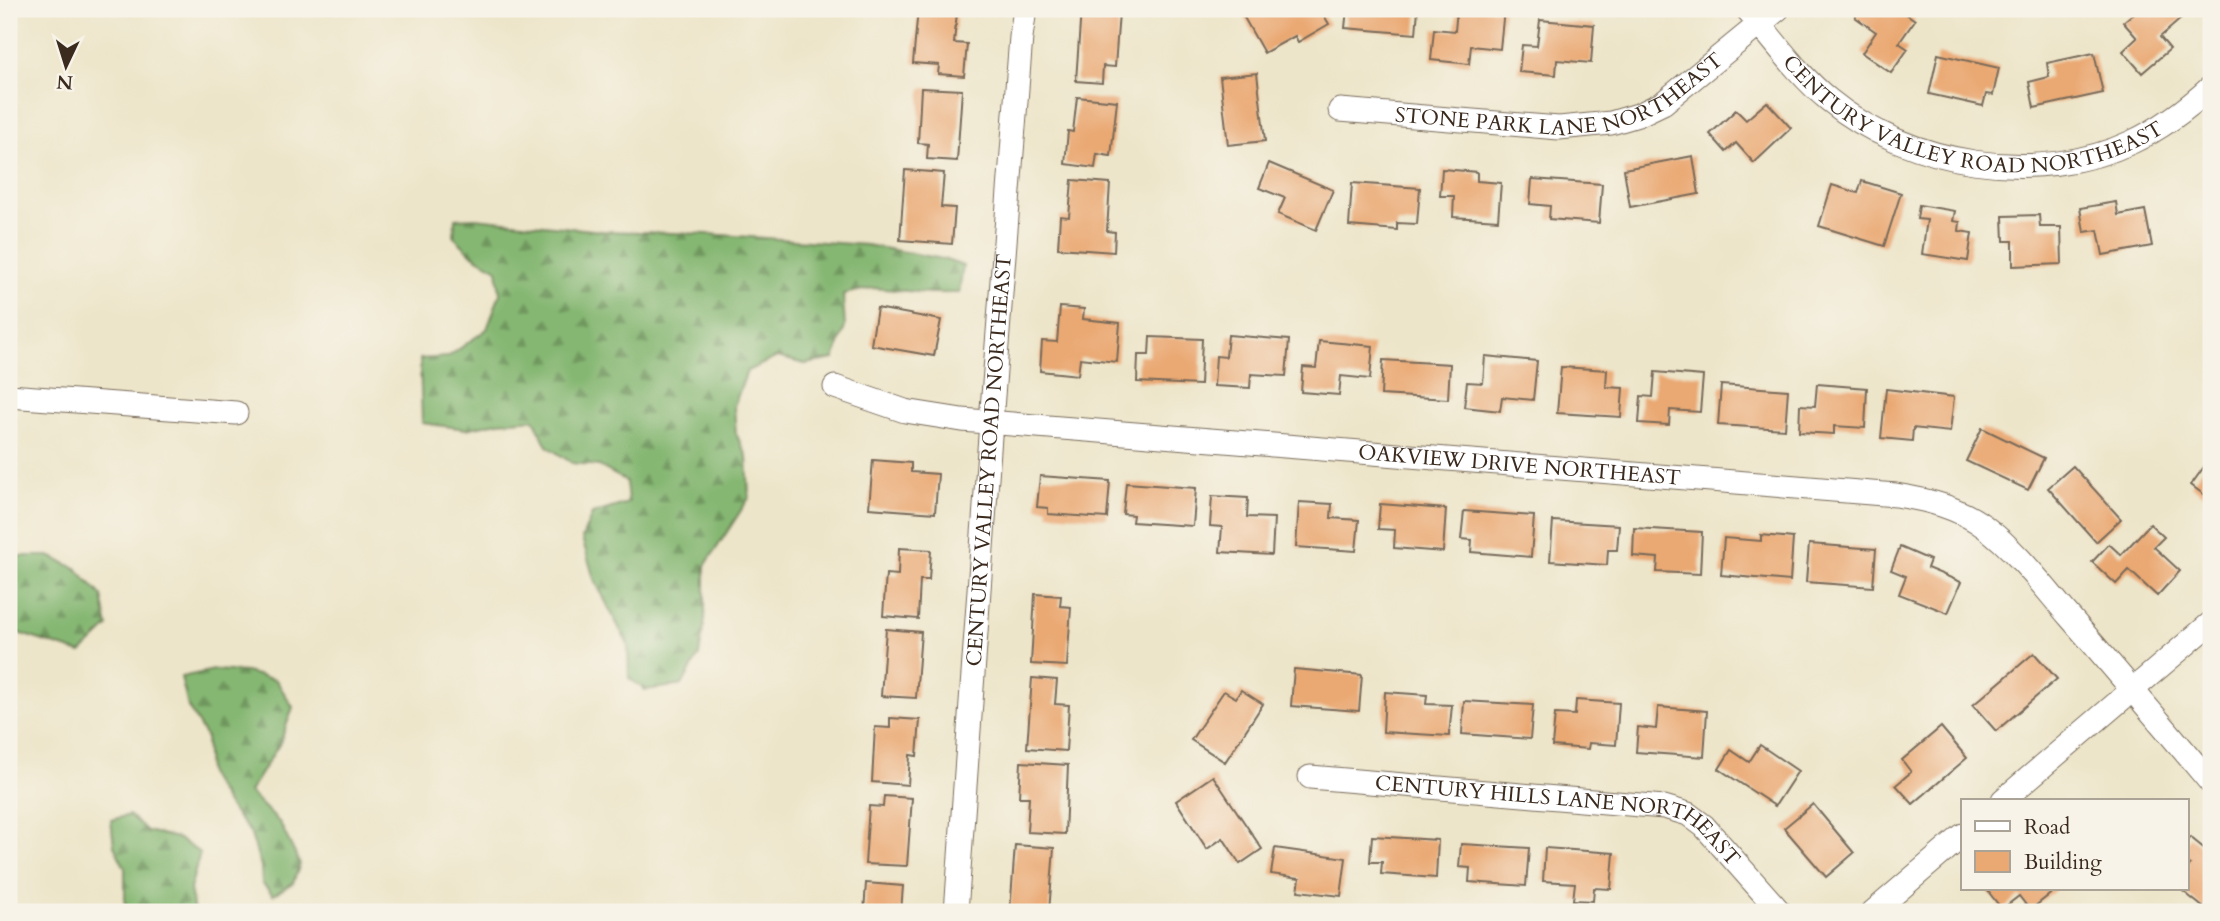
<svg xmlns="http://www.w3.org/2000/svg" width="2220" height="921" viewBox="0 0 2220 921" font-family="Cardo,serif">
  <style>
    .forest { fill: url(#forest-firs); stroke: #607048; stroke-width: 2 }
    .building { fill: #eaa872 }
    .lines { fill: none; stroke-linecap: round; stroke-linejoin: round }
    .minor-casing { stroke: #796b5a; stroke-width: 25 }
    .minor { stroke: #fff; stroke-width: 23 }
    .labels { text-anchor: middle; dominant-baseline: central; stroke-width: 7; stroke-linejoin: round; paint-order: stroke }
    .street-label { font-size: 21px; fill: #3b2a1e; stroke: #f7f3e8 }
  </style>
  <defs>
    <pattern id="forest-firs" width="22" height="20" patternUnits="userSpaceOnUse" patternTransform="scale(1.75)"><rect width="22" height="20" fill="#85b772"/><path d="M5 1l3.5 6h-7zM16 11l3.5 6h-7z" fill="#6e955d"/></pattern>
  </defs>
  <rect width="100%" height="100%" fill="#f7f3e8"/>
  <filter id="ink" filterUnits="userSpaceOnUse"><feTurbulence type="fractalNoise" baseFrequency=".0143" numOctaves="2"/><feDisplacementMap in="SourceGraphic" scale="14" xChannelSelector="R" yChannelSelector="G"/><feConvolveMatrix kernelMatrix="1 2 1 2 8 2 1 2 1" color-interpolation-filters="sRGB"/></filter>
  <filter id="wash" filterUnits="userSpaceOnUse"><feTurbulence type="fractalNoise" baseFrequency=".00686" numOctaves="4" result="noise"/><feDisplacementMap in="SourceGraphic" scale="28" xChannelSelector="R" yChannelSelector="G"/><feGaussianBlur stdDeviation="1.57" result="paint"/><feColorMatrix in="noise" values="0 0 0 0 0 0 0 0 0 0 0 0 0 0 0 0 0 1.4 0 .05"/><feComposite in="paint" operator="in"/></filter>
  <g filter="url(#wash)">
    <rect width="100%" height="100%" fill="#ede5c9"/>
    <!-- forest -->
    <g class="forest">
      <path d="M 475,218 L 602,231 L 707,234 L 866,245 L 943,259 L 963,266 L 959,293 L 930,293 L 873,288 L 843,294 L 845,327 L 834,359 L 805,364 L 777,357 L 747,371 L 734,406 L 736,434 L 747,456 L 749,498 L 705,566 L 705,619 L 699,655 L 682,685 L 645,690 L 629,678 L 628,645 L 594,579 L 582,538 L 592,514 L 628,503 L 626,481 L 599,466 L 572,463 L 547,446 L 534,419 L 498,422 L 466,429 L 422,423 L 420,359 L 448,357 L 487,329 L 500,294 L 497,269 L 474,256 L 454,237 L 455,219 Z"/>
      <path d="M 9,556 L 49,556 L 76,568 L 102,596 L 108,627 L 81,653 L 9,630 Z"/>
      <path d="M 214,670 L 246,672 L 276,680 L 293,707 L 280,743 L 249,792 L 280,823 L 300,864 L 293,883 L 273,895 L 262,883 L 261,866 L 250,832 L 229,807 L 208,774 L 206,737 L 188,707 L 181,677 Z"/>
      <path d="M 129,815 L 147,831 L 177,838 L 200,853 L 190,889 L 194,912 L 125,912 L 125,868 L 114,846 L 111,820 Z"/>
    </g>
    <g id="blocks">
      <!-- building -->
      <g class="building">
        <path d="M 918,9 L 957,12 L 954,43 L 967,44 L 964,76 L 938,74 L 939,65 L 913,63 Z"/>
        <path d="M 1081,9 L 1119,12 L 1115,67 L 1103,66 L 1102,83 L 1076,81 Z"/>
        <path d="M 1252,9 L 1320,9 L 1329,24 L 1298,42 L 1295,36 L 1264,53 L 1242,14 Z"/>
        <path d="M 1347,9 L 1418,9 L 1416,34 L 1345,28 Z"/>
        <path d="M 1457,9 L 1504,9 L 1500,49 L 1471,46 L 1469,64 L 1431,60 L 1434,29 L 1455,31 Z"/>
        <path d="M 1861,9 L 1899,9 L 1915,20 L 1899,43 L 1908,49 L 1891,73 L 1862,53 L 1876,32 L 1855,17 Z"/>
        <path d="M 2139,9 L 2176,9 L 2183,17 L 2160,37 L 2170,49 L 2142,73 L 2123,51 L 2137,38 L 2123,22 Z"/>
        <path d="M 1540,20 L 1594,25 L 1591,63 L 1557,60 L 1556,75 L 1519,72 L 1522,45 L 1537,46 Z"/>
        <path d="M 2094,53 L 2103,93 L 2034,108 L 2029,82 L 2049,77 L 2047,63 Z"/>
        <path d="M 1938,54 L 1999,68 L 1993,95 L 1986,94 L 1983,106 L 1929,94 Z"/>
        <path d="M 1257,73 L 1265,141 L 1228,145 L 1220,77 Z"/>
        <path d="M 921,88 L 962,90 L 957,161 L 927,159 L 928,144 L 918,143 Z"/>
        <path d="M 1077,97 L 1117,101 L 1111,156 L 1097,154 L 1095,168 L 1065,164 L 1068,131 L 1073,132 Z"/>
        <path d="M 1767,102 L 1791,128 L 1754,163 L 1736,143 L 1726,152 L 1710,134 L 1736,110 L 1746,120 Z"/>
        <path d="M 1693,156 L 1699,194 L 1630,207 L 1624,169 Z"/>
        <path d="M 1269,163 L 1333,190 L 1316,230 L 1278,214 L 1285,198 L 1259,188 Z"/>
        <path d="M 1442,169 L 1477,172 L 1477,181 L 1501,183 L 1498,220 L 1453,217 L 1454,196 L 1440,196 Z"/>
        <path d="M 905,170 L 944,173 L 941,207 L 955,208 L 952,244 L 900,240 Z"/>
        <path d="M 1532,179 L 1602,184 L 1599,223 L 1549,219 L 1550,206 L 1530,204 Z"/>
        <path d="M 1072,180 L 1110,183 L 1107,231 L 1115,232 L 1114,252 L 1058,248 L 1060,216 L 1069,217 Z"/>
        <path d="M 1862,181 L 1901,193 L 1884,246 L 1819,226 L 1832,185 L 1858,193 Z"/>
        <path d="M 1352,183 L 1420,188 L 1417,224 L 1397,223 L 1397,230 L 1349,226 Z"/>
        <path d="M 2116,202 L 2118,215 L 2145,210 L 2152,246 L 2103,255 L 2098,230 L 2084,232 L 2080,208 Z"/>
        <path d="M 1919,205 L 1955,211 L 1953,221 L 1960,222 L 1959,231 L 1972,233 L 1968,261 L 1922,254 L 1927,220 L 1917,219 Z"/>
        <path d="M 2039,215 L 2040,227 L 2061,227 L 2062,264 L 2013,266 L 2013,241 L 2004,241 L 2003,216 Z"/>
        <path d="M 1060,307 L 1084,309 L 1083,319 L 1120,323 L 1117,362 L 1080,358 L 1078,375 L 1040,371 L 1042,341 L 1057,342 Z"/>
        <path d="M 877,308 L 941,320 L 934,356 L 871,345 Z"/>
        <path d="M 1228,335 L 1289,340 L 1286,376 L 1251,374 L 1250,388 L 1214,386 L 1216,356 L 1226,357 Z"/>
        <path d="M 1150,337 L 1202,339 L 1200,385 L 1137,382 L 1138,355 L 1149,355 Z"/>
        <path d="M 1319,341 L 1373,346 L 1370,379 L 1341,376 L 1339,395 L 1301,392 L 1303,367 L 1316,368 Z"/>
        <path d="M 1485,356 L 1537,361 L 1533,400 L 1502,397 L 1500,411 L 1464,407 L 1467,382 L 1483,383 Z"/>
        <path d="M 1383,360 L 1450,364 L 1448,399 L 1381,395 Z"/>
        <path d="M 1561,367 L 1607,370 L 1606,387 L 1623,388 L 1621,417 L 1557,413 Z"/>
        <path d="M 1655,372 L 1703,376 L 1700,412 L 1670,410 L 1669,425 L 1639,423 L 1641,396 L 1653,397 Z"/>
        <path d="M 1817,384 L 1867,388 L 1865,428 L 1834,426 L 1834,434 L 1799,432 L 1800,405 L 1815,406 Z"/>
        <path d="M 1721,385 L 1788,390 L 1785,429 L 1718,425 Z"/>
        <path d="M 1886,389 L 1954,397 L 1950,432 L 1913,428 L 1912,441 L 1881,438 Z"/>
        <path d="M 1982,428 L 2044,458 L 2028,490 L 1966,461 Z"/>
        <path d="M 2211,457 L 2211,500 L 2191,485 Z"/>
        <path d="M 873,460 L 911,463 L 911,472 L 938,474 L 935,513 L 869,508 Z"/>
        <path d="M 2073,466 L 2121,519 L 2096,542 L 2048,488 Z"/>
        <path d="M 1040,476 L 1110,481 L 1107,518 L 1048,514 L 1048,508 L 1037,507 Z"/>
        <path d="M 1126,483 L 1196,488 L 1193,526 L 1132,522 L 1133,515 L 1123,514 Z"/>
        <path d="M 1212,496 L 1248,498 L 1247,517 L 1274,518 L 1272,555 L 1220,552 L 1222,527 L 1210,526 Z"/>
        <path d="M 1299,502 L 1332,504 L 1331,518 L 1359,520 L 1356,551 L 1296,547 Z"/>
        <path d="M 1380,504 L 1446,509 L 1443,552 L 1394,548 L 1395,530 L 1378,529 Z"/>
        <path d="M 1464,511 L 1534,516 L 1531,557 L 1471,552 L 1472,540 L 1461,539 Z"/>
        <path d="M 1553,521 L 1619,525 L 1617,550 L 1608,550 L 1607,565 L 1550,561 Z"/>
        <path d="M 2150,524 L 2164,537 L 2154,547 L 2180,571 L 2157,596 L 2129,570 L 2116,584 L 2092,562 L 2109,544 L 2121,555 Z"/>
        <path d="M 1634,528 L 1702,532 L 1700,574 L 1657,572 L 1658,558 L 1633,556 Z"/>
        <path d="M 1761,535 L 1793,538 L 1790,581 L 1721,575 L 1724,538 L 1761,541 Z"/>
        <path d="M 1809,544 L 1876,549 L 1873,587 L 1806,582 Z"/>
        <path d="M 1900,547 L 1930,560 L 1927,568 L 1961,582 L 1948,613 L 1899,594 L 1906,576 L 1891,570 Z"/>
        <path d="M 899,548 L 931,550 L 929,580 L 920,580 L 918,619 L 883,616 L 886,574 L 898,575 Z"/>
        <path d="M 1035,594 L 1061,596 L 1060,606 L 1071,607 L 1067,666 L 1031,664 Z"/>
        <path d="M 886,629 L 921,632 L 916,698 L 881,696 Z"/>
        <path d="M 2034,653 L 2057,679 L 1996,731 L 1973,705 Z"/>
        <path d="M 1294,669 L 1362,675 L 1359,711 L 1291,706 Z"/>
        <path d="M 1032,678 L 1057,680 L 1055,704 L 1069,705 L 1066,751 L 1027,748 Z"/>
        <path d="M 1241,690 L 1263,704 L 1225,762 L 1191,740 L 1224,691 L 1236,698 Z"/>
        <path d="M 1385,692 L 1427,695 L 1426,704 L 1452,705 L 1449,736 L 1383,732 Z"/>
        <path d="M 1576,700 L 1619,703 L 1616,745 L 1589,743 L 1588,749 L 1552,746 L 1555,714 L 1575,715 Z"/>
        <path d="M 1464,701 L 1533,705 L 1530,739 L 1462,734 Z"/>
        <path d="M 1658,707 L 1707,711 L 1704,757 L 1636,752 L 1638,727 L 1656,729 Z"/>
        <path d="M 890,718 L 920,720 L 917,756 L 910,755 L 908,785 L 872,782 L 875,727 L 890,728 Z"/>
        <path d="M 1941,727 L 1967,758 L 1913,804 L 1896,785 L 1911,772 L 1902,760 Z"/>
        <path d="M 1760,745 L 1798,771 L 1775,806 L 1719,769 L 1731,750 L 1749,762 Z"/>
        <path d="M 1021,762 L 1068,765 L 1065,834 L 1027,832 L 1029,797 L 1019,797 Z"/>
        <path d="M 1213,776 L 1262,849 L 1240,864 L 1223,838 L 1207,849 L 1176,801 Z"/>
        <path d="M 884,796 L 912,798 L 907,866 L 865,864 L 869,806 L 883,807 Z"/>
        <path d="M 1813,804 L 1854,853 L 1826,877 L 1784,828 Z"/>
        <path d="M 1372,836 L 1438,840 L 1436,878 L 1381,874 L 1382,862 L 1370,862 Z"/>
        <path d="M 2190,837 L 2211,854 L 2209,912 L 2179,888 L 2187,888 L 2187,869 L 2190,865 L 2187,863 L 2187,841 Z"/>
        <path d="M 1461,844 L 1529,848 L 1526,886 L 1469,882 L 1470,868 L 1459,867 Z"/>
        <path d="M 1015,845 L 1054,848 L 1049,912 L 1010,912 Z"/>
        <path d="M 1275,848 L 1346,858 L 1341,896 L 1298,891 L 1300,878 L 1271,874 Z"/>
        <path d="M 1545,848 L 1614,853 L 1611,889 L 1594,888 L 1593,901 L 1573,900 L 1575,883 L 1543,881 Z"/>
        <path d="M 866,883 L 903,886 L 901,912 L 864,912 Z"/>
        <path d="M 1990,888 L 2058,888 L 2030,910 L 2019,896 L 2002,909 L 1987,890 Z"/>
      </g>
    </g>
  </g>
  <g filter="url(#ink)">
    <use href="#blocks" fill-opacity="0" stroke="#796b5a" stroke-width="2"/>
    <g class="lines">
      <defs>
        <g id="minor">
          <path id="s1" d="M 1747,9 C 1774,40 1797,74 1829,100 C 1909,166 2038,186 2132,142 C 2162,128 2187,109 2211,87"/>
          <path id="s2" d="M 1340,110 L 1559,128 L 1611,123 L 1638,115 L 1663,103 L 1778,9"/>
          <path id="s3" d="M 835,387 L 905,411 L 962,420 L 1896,495 C 1928,500 1958,507 1985,527 C 2017,551 2043,586 2069,616 C 2117,671 2164,727 2211,783"/>
          <path d="M 9,396 L 236,413"/>
          <path id="s4" d="M 1310,777 L 1664,807 L 1688,814 L 1704,826 L 1780,912"/>
          <path d="M 2003,800 L 2211,623"/>
          <path id="s5" d="M 956,912 L 991,422 L 1021,37 L 1025,9"/>
          <path d="M 1873,912 L 1963,835"/>
        </g>
      </defs>
      <!-- minor casing -->
      <use href="#minor" class="minor-casing"/>
      <!-- minor -->
      <use href="#minor" class="minor"/>
    </g>
  </g>
  <g class="labels">
    <!-- street labels -->
    <g class="street-label">
      <text stroke="none"><textPath href="#s2" startOffset="228">STONE PARK LANE NORTHEAST</textPath></text>
      <text stroke="none"><textPath href="#s1" startOffset="270">CENTURY VALLEY ROAD NORTHEAST</textPath></text>
      <text stroke="none"><textPath href="#s5" startOffset="453">CENTURY VALLEY ROAD NORTHEAST</textPath></text>
      <text stroke="none"><textPath href="#s3" startOffset="691">OAKVIEW DRIVE NORTHEAST</textPath></text>
      <text stroke="none"><textPath href="#s4" startOffset="257">CENTURY HILLS LANE NORTHEAST</textPath></text>
    </g>
  </g>
  <!-- margin -->
  <rect width="2220" height="921" fill="none" stroke="#f7f3e8" stroke-width="35"/>
  <!-- legend -->
  <rect x="1961" y="799" width="228" height="91" fill="#f7f3e8" stroke="#aca397" stroke-width="2"/>
  <rect x="1975" y="821" width="35" height="10" fill="#ffffff" stroke="#aca397" stroke-width="2"/>
  <text x="2024" y="834" font-size="21" fill="#3b2a1e">Road</text>
  <rect x="1975" y="851" width="35" height="21" fill="#eaa872" stroke="#aca397" stroke-width="2"/>
  <text x="2024" y="869" font-size="21" fill="#3b2a1e">Building</text>
  <!-- north arrow -->
  <g transform="translate(66 66) rotate(184)" stroke="#f7f3e8" stroke-width="5" paint-order="stroke">
  <path d="M0-5L12 26L0 18L-12 26Z" fill="#3b2a1e"/>
  <text y="-10" font-size="19" font-weight="bold" text-anchor="middle" fill="#3b2a1e">N</text>
  </g>
</svg>
